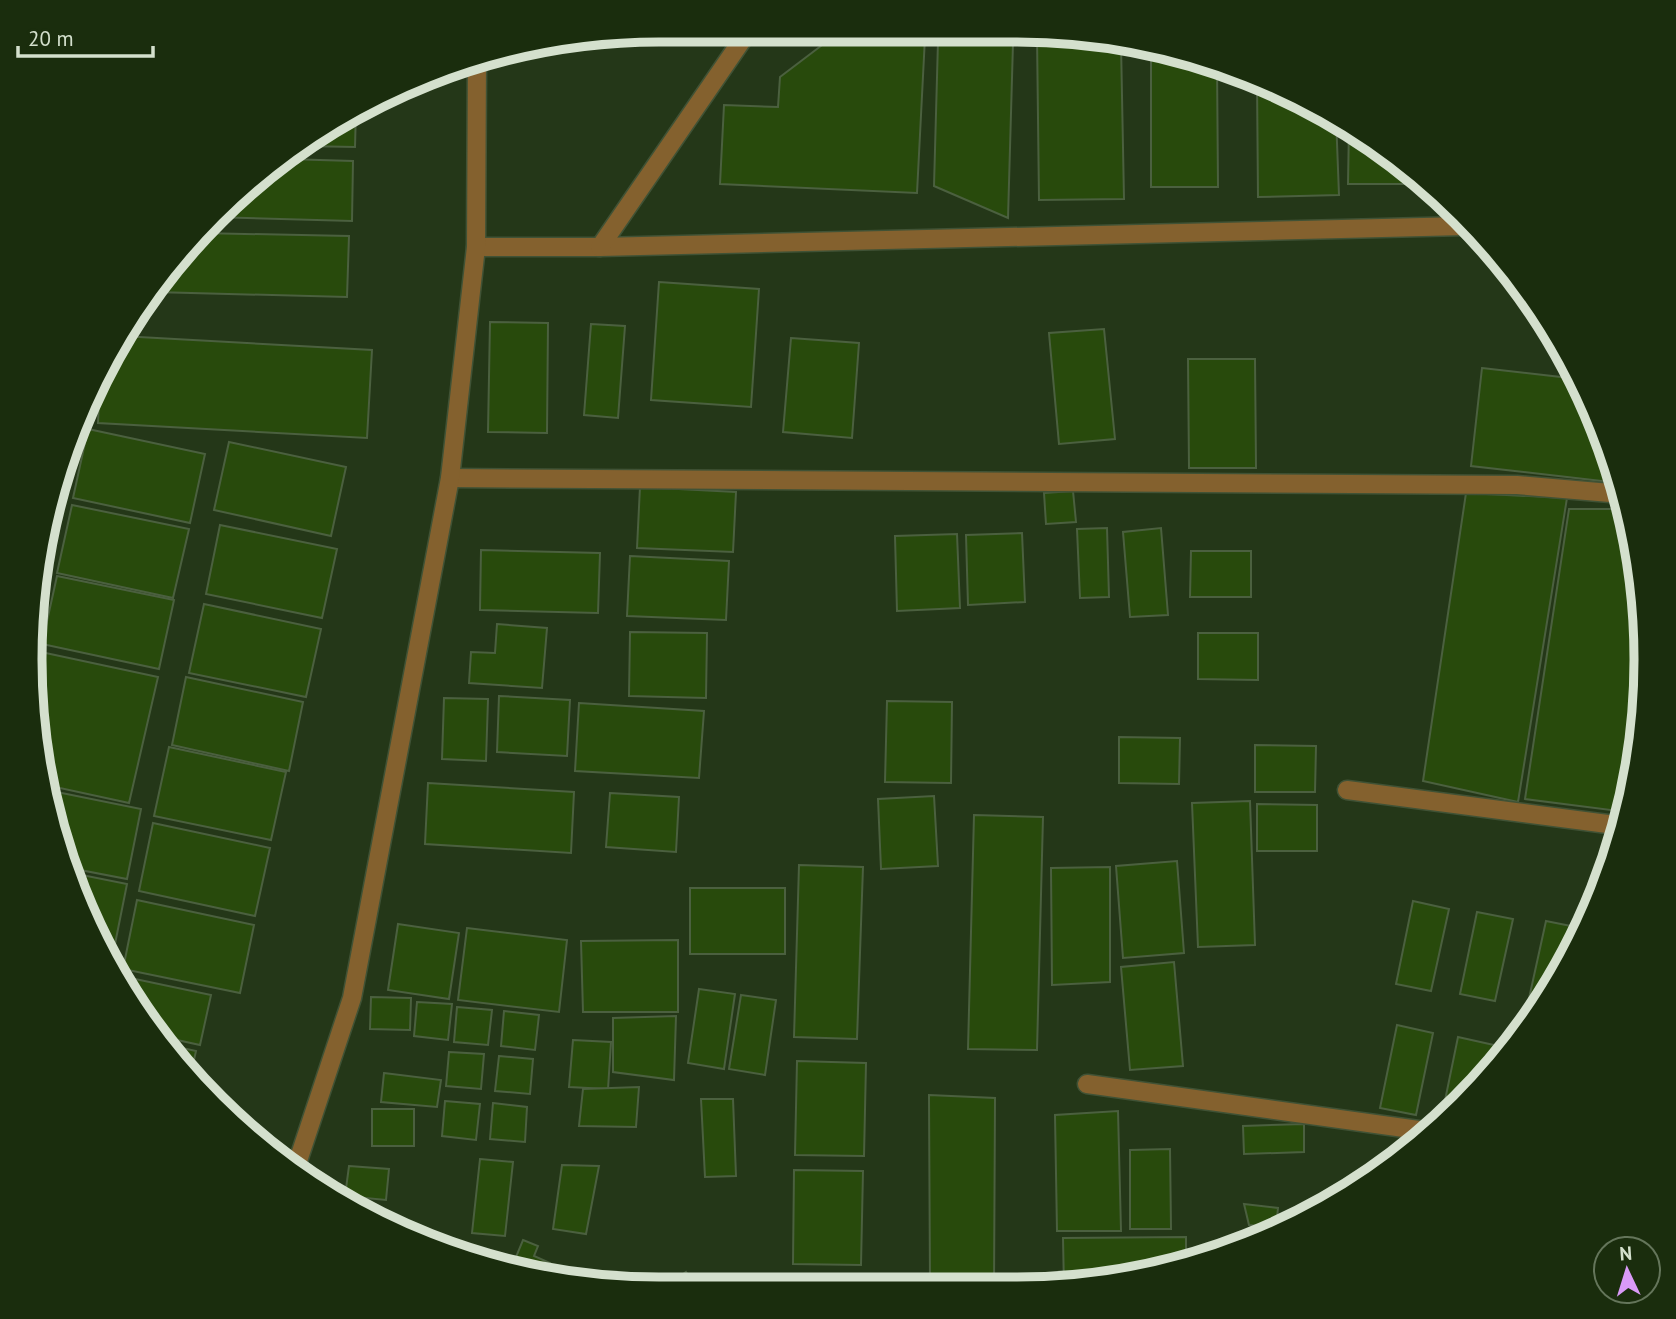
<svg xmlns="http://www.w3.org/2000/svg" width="1676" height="1319" viewBox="0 0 1676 1319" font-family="'PT Sans',sans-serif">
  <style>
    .building { fill: #284a0c; stroke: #4b603f; stroke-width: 2 }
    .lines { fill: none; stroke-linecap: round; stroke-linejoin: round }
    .minor-casing { stroke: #405235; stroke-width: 21 }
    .minor { stroke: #84612e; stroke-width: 18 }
    .rim { fill: none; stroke: #d4e0cd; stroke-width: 9 }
  </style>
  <rect width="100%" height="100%" fill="#243718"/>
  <!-- building -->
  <g class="building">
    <path d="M 838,33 L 925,37 L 917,193 L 720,184 L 724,105 L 778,107 L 780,77 Z"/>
    <path d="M 1037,35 L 1075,35 L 1121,44 L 1124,199 L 1039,200 Z"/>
    <path d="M 938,41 L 1013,43 L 1008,218 L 934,186 Z"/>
    <path d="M 1151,50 L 1217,63 L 1218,187 L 1151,187 Z"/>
    <path d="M 1257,80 L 1336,117 L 1339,195 L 1258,197 Z"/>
    <path d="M 356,109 L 355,147 L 304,146 L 345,114 Z"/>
    <path d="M 1349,126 L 1429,184 L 1348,184 Z"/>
    <path d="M 286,159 L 353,161 L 352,221 L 212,217 Z"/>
    <path d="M 200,233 L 349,236 L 347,297 L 155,292 Z"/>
    <path d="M 659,282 L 759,289 L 751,407 L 651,400 Z"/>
    <path d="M 490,322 L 548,323 L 547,433 L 488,432 Z"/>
    <path d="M 591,324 L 625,326 L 618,418 L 584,415 Z"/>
    <path d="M 1104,329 L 1115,439 L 1059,444 L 1049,333 Z"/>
    <path d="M 121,336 L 372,350 L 367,438 L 98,423 L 100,378 L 114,344 Z"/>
    <path d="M 791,338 L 859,343 L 852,438 L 783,432 Z"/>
    <path d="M 1188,359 L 1255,359 L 1256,468 L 1189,468 Z"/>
    <path d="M 1482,368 L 1578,379 L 1613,457 L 1619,483 L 1471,466 Z"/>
    <path d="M 88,429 L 205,454 L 190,523 L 73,498 Z"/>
    <path d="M 77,435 L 48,568 L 42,567 L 51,496 Z"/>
    <path d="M 229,442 L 346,467 L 331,536 L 214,510 Z"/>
    <path d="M 640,487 L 736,492 L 733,552 L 637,548 Z"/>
    <path d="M 1073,491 L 1076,522 L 1046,524 L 1044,493 Z"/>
    <path d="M 1466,493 L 1567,498 L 1518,802 L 1423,781 Z"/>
    <path d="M 72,505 L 189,529 L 173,598 L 57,573 Z"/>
    <path d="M 1569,509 L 1625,509 L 1641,578 L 1644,672 L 1636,755 L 1626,812 L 1525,799 Z"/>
    <path d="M 220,525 L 337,549 L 322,618 L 206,594 Z"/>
    <path d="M 1107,528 L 1109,597 L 1080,598 L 1077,529 Z"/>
    <path d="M 1161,528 L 1168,615 L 1130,617 L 1123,532 Z"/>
    <path d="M 1022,533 L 1025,602 L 968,605 L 966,535 Z"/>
    <path d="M 957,534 L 960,608 L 897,611 L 895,536 Z"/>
    <path d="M 481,550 L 600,553 L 598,613 L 480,610 Z"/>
    <path d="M 1191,551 L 1251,551 L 1251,597 L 1190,597 Z"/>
    <path d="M 630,556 L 729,561 L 726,620 L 627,616 Z"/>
    <path d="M 42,567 L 48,568 L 33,637 Z"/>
    <path d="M 57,576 L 174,600 L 159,669 L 42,644 Z"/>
    <path d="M 204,604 L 321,629 L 306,697 L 189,673 Z"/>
    <path d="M 497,624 L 547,628 L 542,688 L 469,683 L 471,652 L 495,653 Z"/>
    <path d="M 630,632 L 707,633 L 706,698 L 629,696 Z"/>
    <path d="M 1198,633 L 1258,633 L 1258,680 L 1198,679 Z"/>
    <path d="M 41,652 L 158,677 L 129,803 L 46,785 L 33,685 Z"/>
    <path d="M 186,677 L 303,702 L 289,771 L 172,745 Z"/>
    <path d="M 499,696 L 570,700 L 567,756 L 497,752 Z"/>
    <path d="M 444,698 L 488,699 L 486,761 L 442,759 Z"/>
    <path d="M 887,701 L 952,702 L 951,783 L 885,782 Z"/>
    <path d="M 579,703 L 704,711 L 699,778 L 575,771 Z"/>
    <path d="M 1119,737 L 1180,738 L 1179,784 L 1119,783 Z"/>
    <path d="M 1255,745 L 1316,746 L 1315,792 L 1255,792 Z"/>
    <path d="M 169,747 L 286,772 L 271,840 L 154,816 Z"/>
    <path d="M 428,783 L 574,792 L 571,853 L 425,844 Z"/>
    <path d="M 47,790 L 141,809 L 127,879 L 70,868 L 51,822 Z"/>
    <path d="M 610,793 L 679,797 L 676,852 L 606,847 Z"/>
    <path d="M 934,796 L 938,866 L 881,869 L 878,799 Z"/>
    <path d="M 1250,801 L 1255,945 L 1198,947 L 1192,803 Z"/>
    <path d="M 1257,804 L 1317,805 L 1317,851 L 1257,851 Z"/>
    <path d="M 974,815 L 1043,817 L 1037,1050 L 968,1049 Z"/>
    <path d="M 153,823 L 270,848 L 255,916 L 139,891 Z"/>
    <path d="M 1177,861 L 1184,953 L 1123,958 L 1116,866 Z"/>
    <path d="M 799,865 L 863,867 L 857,1039 L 794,1037 Z"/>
    <path d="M 1110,867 L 1110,982 L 1052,985 L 1051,868 Z"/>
    <path d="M 72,873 L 127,884 L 113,954 L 105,952 Z"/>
    <rect x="690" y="888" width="95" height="66"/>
    <path d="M 137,900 L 254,925 L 240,993 L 123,969 Z"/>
    <path d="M 1413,901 L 1449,909 L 1431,991 L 1396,984 Z"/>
    <path d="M 1477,912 L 1513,919 L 1495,1001 L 1460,994 Z"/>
    <path d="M 1546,921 L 1581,928 L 1578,944 L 1540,1005 L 1528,1003 Z"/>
    <path d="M 398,924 L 459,933 L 449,999 L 388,990 Z"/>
    <path d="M 467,928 L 567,940 L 559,1012 L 458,1000 Z"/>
    <path d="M 678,940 L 678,1012 L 583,1012 L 581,941 Z"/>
    <path d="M 1174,962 L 1183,1066 L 1130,1070 L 1121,967 Z"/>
    <path d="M 121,976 L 211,995 L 200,1045 L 159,1036 L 120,982 Z"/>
    <path d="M 699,989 L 735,994 L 724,1069 L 688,1063 Z"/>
    <path d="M 741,995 L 776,1000 L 765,1075 L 729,1069 Z"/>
    <path d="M 371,997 L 411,998 L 410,1030 L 370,1029 Z"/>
    <path d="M 417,1002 L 452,1004 L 448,1040 L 414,1036 Z"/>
    <path d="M 457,1007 L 492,1010 L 488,1045 L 454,1042 Z"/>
    <path d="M 504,1011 L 539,1015 L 535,1050 L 501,1046 Z"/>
    <path d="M 676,1016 L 674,1080 L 613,1072 L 613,1018 Z"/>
    <path d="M 1397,1025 L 1433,1033 L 1416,1115 L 1380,1108 Z"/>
    <path d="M 1458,1037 L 1494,1045 L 1488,1073 L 1443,1121 L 1441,1120 Z"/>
    <path d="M 573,1040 L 611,1042 L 608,1089 L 569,1087 Z"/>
    <path d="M 164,1044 L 196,1051 L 190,1078 L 186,1074 Z"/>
    <path d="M 449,1052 L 484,1054 L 481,1089 L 446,1086 Z"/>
    <path d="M 499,1056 L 533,1059 L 530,1094 L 495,1091 Z"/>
    <path d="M 797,1061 L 866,1063 L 864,1156 L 795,1155 Z"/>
    <path d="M 384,1073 L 441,1080 L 437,1107 L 381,1102 Z"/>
    <path d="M 639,1087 L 636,1127 L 579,1126 L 583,1089 Z"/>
    <path d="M 929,1095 L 995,1098 L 994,1288 L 955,1288 L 930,1285 Z"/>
    <path d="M 701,1099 L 733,1099 L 736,1176 L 705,1177 Z"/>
    <path d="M 445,1101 L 480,1104 L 476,1140 L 442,1136 Z"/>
    <path d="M 493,1103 L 527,1107 L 525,1142 L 490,1139 Z"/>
    <rect x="372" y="1109" width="42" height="37"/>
    <path d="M 1118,1111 L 1121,1231 L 1057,1231 L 1055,1115 Z"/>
    <path d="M 1304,1124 L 1304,1152 L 1244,1154 L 1243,1126 Z"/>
    <path d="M 1170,1149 L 1171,1229 L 1130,1229 L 1130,1150 Z"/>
    <path d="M 480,1159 L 513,1162 L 505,1236 L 472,1233 Z"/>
    <path d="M 562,1165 L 599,1166 L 586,1234 L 553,1229 Z"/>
    <path d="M 349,1166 L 389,1169 L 386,1200 L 345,1196 Z"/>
    <path d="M 794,1170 L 863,1171 L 861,1265 L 793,1264 Z"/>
    <path d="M 1244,1204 L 1278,1208 L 1276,1228 L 1249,1225 Z"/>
    <path d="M 1186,1237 L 1186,1262 L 1064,1287 L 1063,1238 Z"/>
    <path d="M 523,1240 L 538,1246 L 534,1256 L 550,1263 L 544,1278 L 511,1269 Z"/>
    <path d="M 686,1272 L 699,1289 L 663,1289 Z"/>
    <path d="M 628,1273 L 624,1286 L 547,1278 L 549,1274 Z"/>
    <path d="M 796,1283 L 796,1289 L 746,1289 L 746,1284 Z"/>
  </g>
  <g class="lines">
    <defs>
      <g id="minor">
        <path d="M 476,247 L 600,247 L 1464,226"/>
        <path d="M 600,247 L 749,30"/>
        <path d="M 450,478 L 1517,485 L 1622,494"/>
        <path d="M 1347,790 L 1623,826"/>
        <path d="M 1087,1084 L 1433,1132"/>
        <path d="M 295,1170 L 352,998 L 450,478 L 476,247 L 477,59"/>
      </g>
    </defs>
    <!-- minor casing -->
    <use href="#minor" class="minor-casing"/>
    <!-- minor -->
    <use href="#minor" class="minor"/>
  </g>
  <!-- crop -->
  <path d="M0 0H1676V1319H0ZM659 42H1017A617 617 0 0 1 1634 659V660A617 617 0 0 1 1017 1277H659A617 617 0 0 1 42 660V659A617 617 0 0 1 659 42Z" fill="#1a2d0d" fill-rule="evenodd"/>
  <path class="rim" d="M659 42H1017A617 617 0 0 1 1634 659V660A617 617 0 0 1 1017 1277H659A617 617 0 0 1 42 660V659A617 617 0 0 1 659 42Z"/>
  <!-- north arrow -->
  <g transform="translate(1627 1270) rotate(356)"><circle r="33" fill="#1a2d0d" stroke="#64755a" stroke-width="2"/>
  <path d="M0-5L12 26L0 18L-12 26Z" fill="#d99af7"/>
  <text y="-10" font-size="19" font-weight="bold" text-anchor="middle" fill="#d4e0cd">N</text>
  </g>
  <!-- scale -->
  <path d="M18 46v10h135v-10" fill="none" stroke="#d4e0cd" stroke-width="3.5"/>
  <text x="28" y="46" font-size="21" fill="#d4e0cd" stroke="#1a2d0d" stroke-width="5" paint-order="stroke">20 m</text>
</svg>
